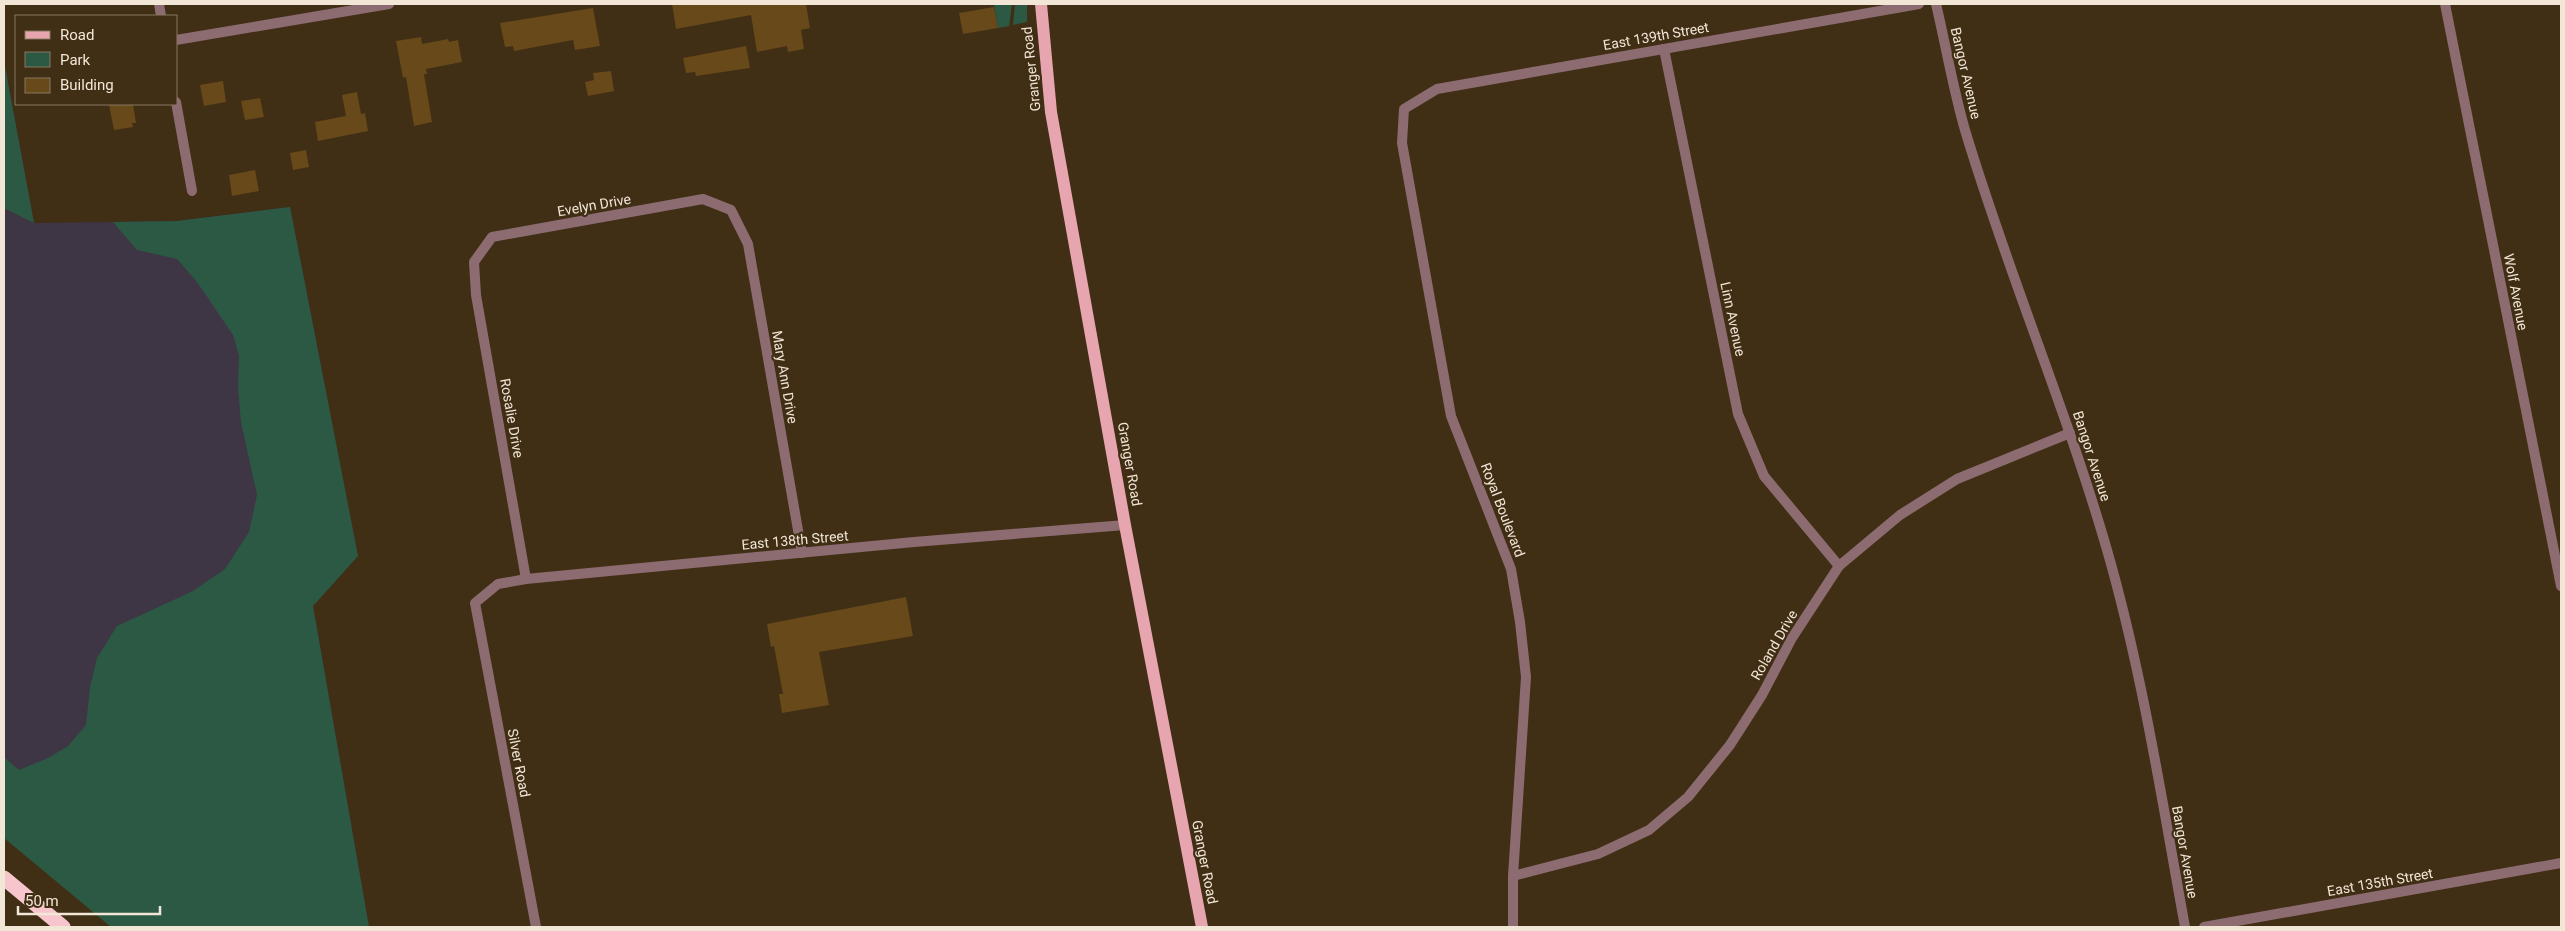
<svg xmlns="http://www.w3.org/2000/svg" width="2565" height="931" viewBox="0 0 2565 931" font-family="Roboto,sans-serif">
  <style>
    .industrial { fill: #3e3545 }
    .green { fill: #2c5944 }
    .building { fill: #67491a }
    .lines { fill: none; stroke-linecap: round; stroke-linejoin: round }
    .minor { stroke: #8c6c71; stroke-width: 10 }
    .primary { stroke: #e7a5af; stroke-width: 12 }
    .motorway { stroke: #f6c6cc; stroke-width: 15 }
    .labels { text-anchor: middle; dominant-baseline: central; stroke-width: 4.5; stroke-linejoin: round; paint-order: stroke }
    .street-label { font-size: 14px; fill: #f2e6d7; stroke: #402e15 }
  </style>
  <rect width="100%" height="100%" fill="#402e15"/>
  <!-- industrial -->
  <path class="industrial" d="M 4,61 L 34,223 L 177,221 L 290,207 L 358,556 L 313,606 L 369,927 L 19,770 L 4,757 Z"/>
  <!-- green -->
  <g class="green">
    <path d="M 1012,4 L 1009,26 L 998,28 L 994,5 Z"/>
    <path d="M 1015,4 L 1027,4 L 1027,22 L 1013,25 Z"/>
    <path d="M 4,61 L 34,223 L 4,208 Z"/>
    <path d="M 290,207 L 358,556 L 313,606 L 369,927 L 111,927 L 4,838 L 4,757 L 19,770 L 48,758 L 68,746 L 86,725 L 90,687 L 97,658 L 117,626 L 193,591 L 225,569 L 249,532 L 257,495 L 241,422 L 238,388 L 239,356 L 233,335 L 197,282 L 177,259 L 137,250 L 113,222 L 177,221 Z"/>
  </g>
  <!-- building -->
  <g class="building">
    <path d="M 672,4 L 806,4 L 810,28 L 801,30 L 804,49 L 788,52 L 787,46 L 757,52 L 751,15 L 676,29 Z"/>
    <path d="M 994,7 L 998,28 L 963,34 L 959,13 Z"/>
    <path d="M 593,8 L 600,46 L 575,50 L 573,40 L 514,51 L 513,46 L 505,47 L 500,23 Z"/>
    <path d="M 421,37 L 422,44 L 448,39 L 449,42 L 458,40 L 462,62 L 426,69 L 427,74 L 424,74 L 432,122 L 414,126 L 406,77 L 403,78 L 396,41 Z"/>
    <path d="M 746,46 L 750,68 L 696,76 L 695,72 L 686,73 L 683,58 Z"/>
    <path d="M 611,71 L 614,91 L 588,96 L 585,82 L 594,80 L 593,73 Z"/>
    <path d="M 223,81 L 226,102 L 204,106 L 200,85 Z"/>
    <path d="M 357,92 L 361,114 L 365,113 L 368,131 L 318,141 L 315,122 L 346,116 L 342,95 Z"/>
    <path d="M 260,98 L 264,117 L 245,120 L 241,101 Z"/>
    <path d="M 119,104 L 133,104 L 136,123 L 132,123 L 133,127 L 114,130 L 109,105 Z"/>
    <path d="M 306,150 L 309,167 L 293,170 L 290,153 Z"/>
    <path d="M 255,170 L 259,191 L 232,196 L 229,175 Z"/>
    <path d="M 906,597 L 913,636 L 819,652 L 829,705 L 782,713 L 779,694 L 783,694 L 774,646 L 771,647 L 767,624 Z"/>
  </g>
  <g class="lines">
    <!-- minor -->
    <g class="minor">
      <path d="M 159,4 L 161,16"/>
      <path d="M 1936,4 C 1946,46 1953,89 1965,130 C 2009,277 2070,417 2111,564 C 2144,683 2163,806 2185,927"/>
      <path d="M 2445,4 L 2561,586"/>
      <path d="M 176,40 L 389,4"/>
      <path d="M 1664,49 L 1738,414 L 1764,476 L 1839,566"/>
      <path d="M 176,102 L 192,191"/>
      <path d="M 526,579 L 476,295 L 474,262 L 492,237 L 703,199 L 731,210 L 748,244 L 802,553"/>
      <path d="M 1513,876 L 1598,854 L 1649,830 L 1688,797 L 1730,745 L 1762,695 L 1792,638 L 1839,566 L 1900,515 L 1957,479 L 2070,433"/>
      <path d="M 536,927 L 475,603 L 498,584 L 526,579 L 914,542 L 1125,525"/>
      <path d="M 1513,927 L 1513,876 L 1526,677 L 1520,622 L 1511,569 L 1451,416 L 1402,143 L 1404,109 L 1437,89 L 1919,4"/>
      <path d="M 2204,927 L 2561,863"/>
    </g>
    <!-- primary -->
    <path class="primary" d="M 1041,4 L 1051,112 L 1125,525 L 1202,927"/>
    <!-- motorway -->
    <path class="motorway" d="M 4,878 L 63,927"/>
  </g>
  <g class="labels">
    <!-- street labels -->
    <g class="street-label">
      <text transform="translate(1656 36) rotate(-10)">East 139th Street</text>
      <text transform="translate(1031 69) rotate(-96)">Granger Road</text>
      <text transform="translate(1966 73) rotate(77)">Bangor Avenue</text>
      <text transform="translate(594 205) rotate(-10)">Evelyn Drive</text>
      <text transform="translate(2516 292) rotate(79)">Wolf Avenue</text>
      <text transform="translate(1733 319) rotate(78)">Linn Avenue</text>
      <text transform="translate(785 377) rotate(80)">Mary Ann Drive</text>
      <text transform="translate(512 418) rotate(80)">Rosalie Drive</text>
      <text transform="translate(2092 456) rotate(72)">Bangor Avenue</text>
      <text transform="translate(1130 464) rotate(80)">Granger Road</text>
      <text transform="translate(1503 510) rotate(69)">Royal Boulevard</text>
      <text transform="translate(795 540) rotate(-5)">East 138th Street</text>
      <text transform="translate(1774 645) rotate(-60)">Roland Drive</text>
      <text transform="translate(519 763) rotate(79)">Silver Road</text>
      <text transform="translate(2185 852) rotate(80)">Bangor Avenue</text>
      <text transform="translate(1205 862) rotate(79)">Granger Road</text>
      <text transform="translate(2380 882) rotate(-10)">East 135th Street</text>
    </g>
  </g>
  <!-- border -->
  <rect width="2565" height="931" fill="none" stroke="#f2e6d7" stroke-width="10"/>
  <!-- legend -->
  <rect x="15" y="15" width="162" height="90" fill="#402e15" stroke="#877863"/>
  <rect x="25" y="31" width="25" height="8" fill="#e7a5af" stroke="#877863"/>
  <text x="60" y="40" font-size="15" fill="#f2e6d7">Road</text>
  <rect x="25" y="52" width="25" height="15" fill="#2c5944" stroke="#877863"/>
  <text x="60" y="65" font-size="15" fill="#f2e6d7">Park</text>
  <rect x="25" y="78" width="25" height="15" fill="#67491a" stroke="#877863"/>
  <text x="60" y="90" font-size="15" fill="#f2e6d7">Building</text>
  <!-- scale -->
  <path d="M18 906v8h142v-8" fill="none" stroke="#f2e6d7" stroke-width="2.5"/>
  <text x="25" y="906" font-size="15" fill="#f2e6d7" stroke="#402e15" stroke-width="4" paint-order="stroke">50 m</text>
</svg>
